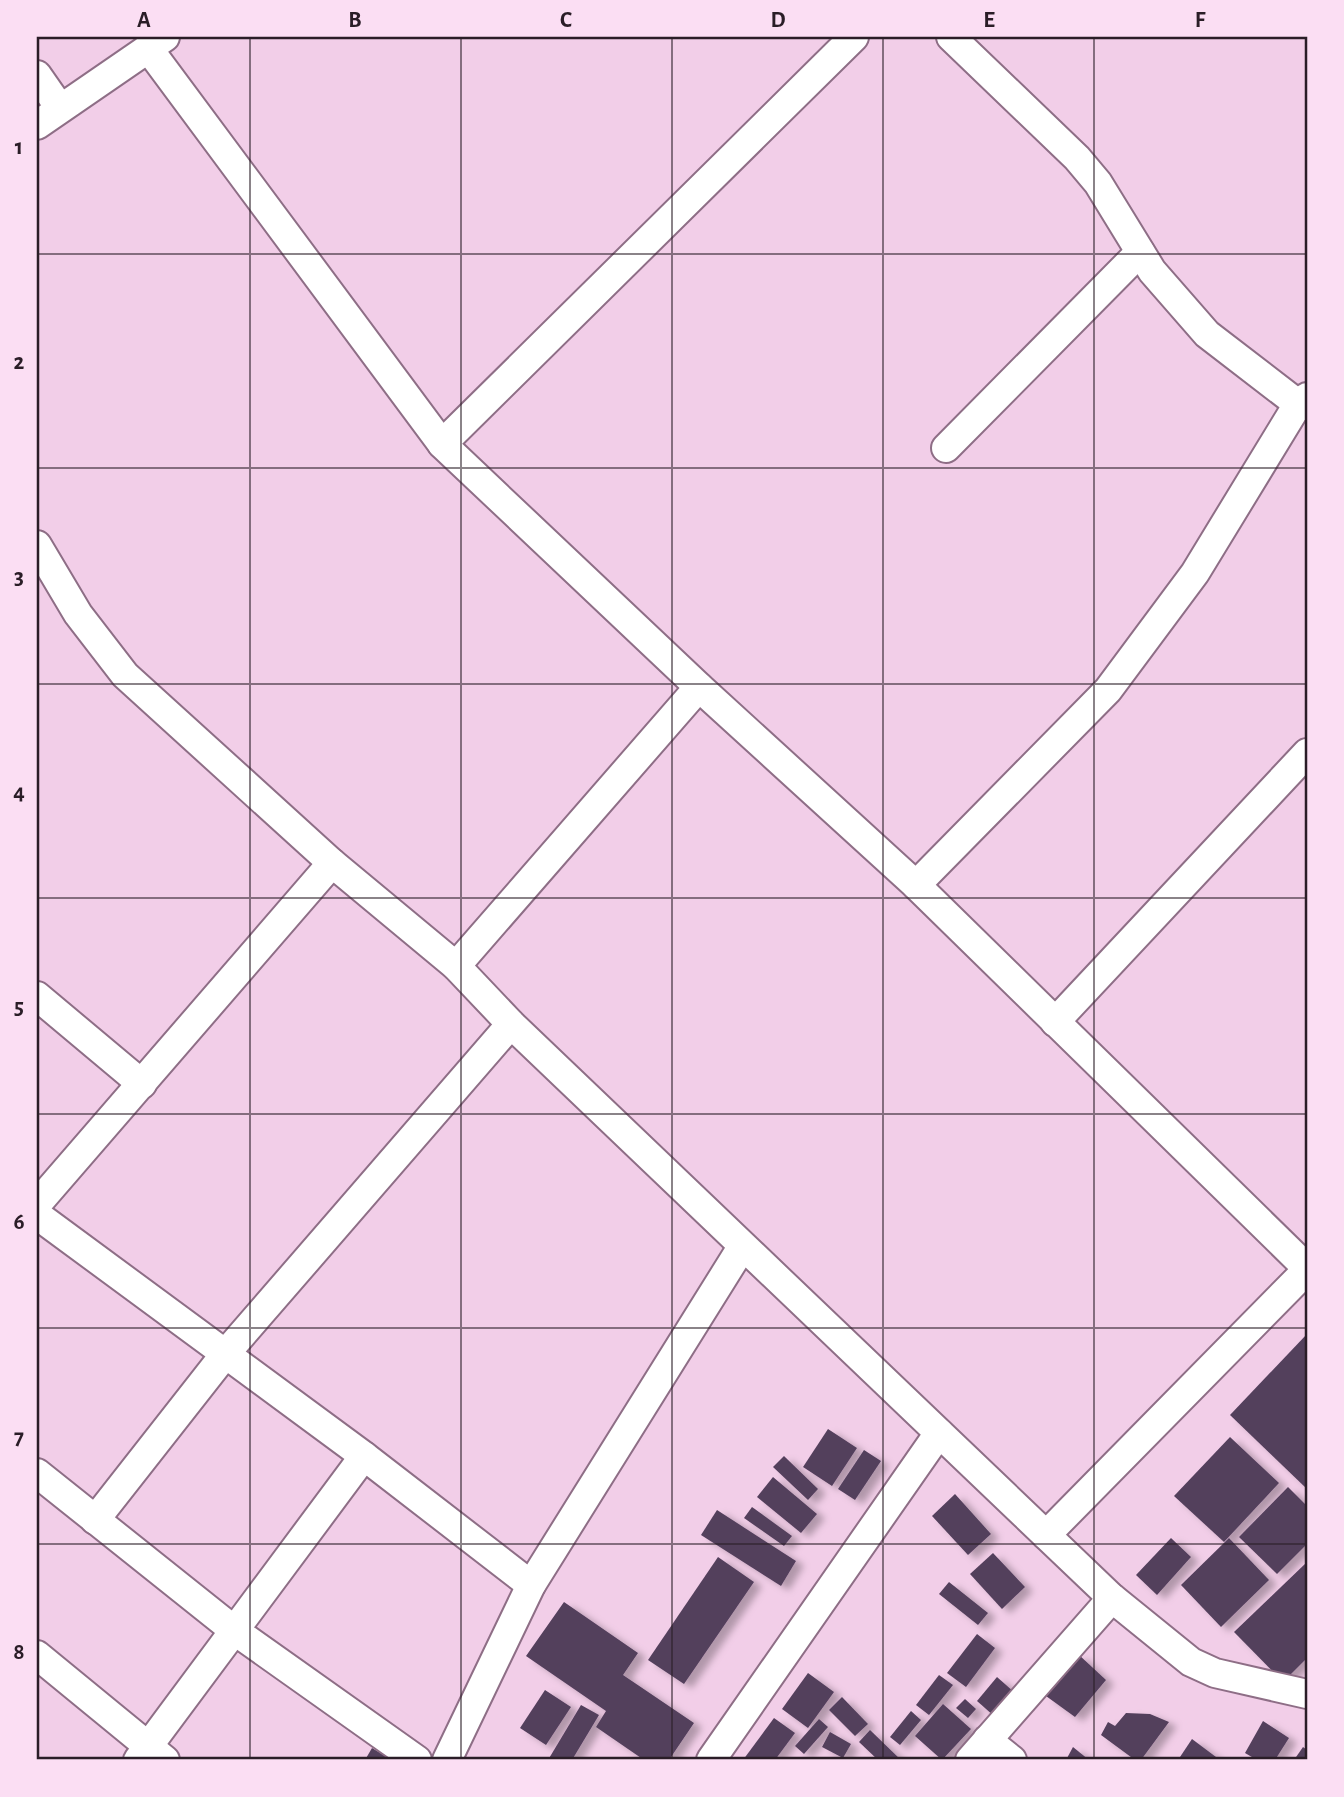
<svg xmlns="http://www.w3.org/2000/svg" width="1344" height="1797" viewBox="0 0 1344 1797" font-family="'Alegreya Sans',sans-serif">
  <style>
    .building { fill: #533f5c; filter: url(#shadow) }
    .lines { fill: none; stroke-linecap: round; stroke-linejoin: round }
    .minor-casing { stroke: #8e6e86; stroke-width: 32 }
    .minor { stroke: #fff; stroke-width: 28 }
    .grid { fill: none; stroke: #2a1d27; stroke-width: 2; stroke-opacity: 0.55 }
    .neatline { fill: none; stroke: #2a1d27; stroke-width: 2.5 }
    .grid-label { font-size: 23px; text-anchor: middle; font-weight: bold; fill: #2a1d27 }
  </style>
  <defs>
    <filter id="shadow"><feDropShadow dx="8" dy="4.5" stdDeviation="3.5" flood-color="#0004"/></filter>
  </defs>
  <rect width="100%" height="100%" fill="#f2cee8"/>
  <!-- building -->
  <g class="building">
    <path d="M 1307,1334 L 1307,1489 L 1230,1415 Z"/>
    <path d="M 828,1429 L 857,1448 L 832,1486 L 803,1467 Z"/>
    <path d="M 1230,1437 L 1279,1483 L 1224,1542 L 1174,1496 Z"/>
    <path d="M 864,1450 L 881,1461 L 855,1500 L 838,1489 Z"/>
    <path d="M 784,1456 L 818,1489 L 808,1500 L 773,1467 Z"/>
    <path d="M 773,1477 L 817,1514 L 801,1533 L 757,1497 Z"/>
    <path d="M 1288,1487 L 1307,1506 L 1307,1544 L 1277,1574 L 1239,1537 Z"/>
    <path d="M 955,1494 L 991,1534 L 968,1555 L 932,1516 Z"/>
    <path d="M 752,1507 L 792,1536 L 784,1546 L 744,1518 Z"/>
    <path d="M 717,1510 L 796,1561 L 781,1586 L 701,1535 Z"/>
    <path d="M 1171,1538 L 1191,1557 L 1157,1595 L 1136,1575 Z"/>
    <path d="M 1229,1538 L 1269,1580 L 1221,1627 L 1181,1585 Z"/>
    <path d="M 993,1553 L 1025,1587 L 1002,1609 L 970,1574 Z"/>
    <path d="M 718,1557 L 754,1582 L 684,1684 L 648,1660 Z"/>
    <path d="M 1307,1562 L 1307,1658 L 1283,1682 L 1234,1632 Z"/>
    <path d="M 949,1582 L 988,1613 L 978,1625 L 939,1594 Z"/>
    <path d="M 564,1602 L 638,1653 L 623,1675 L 694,1723 L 669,1760 L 644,1760 L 596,1727 L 606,1711 L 526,1656 Z"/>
    <path d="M 977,1634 L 995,1648 L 966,1687 L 947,1673 Z"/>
    <path d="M 1078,1654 L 1106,1680 L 1075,1717 L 1046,1696 Z"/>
    <path d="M 808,1673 L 834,1692 L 808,1728 L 782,1709 Z"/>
    <path d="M 939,1675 L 953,1685 L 929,1715 L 916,1705 Z"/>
    <path d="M 997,1677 L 1014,1692 L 994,1716 L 977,1701 Z"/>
    <path d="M 545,1690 L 571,1707 L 546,1745 L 520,1728 Z"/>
    <path d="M 842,1697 L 868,1724 L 855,1736 L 829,1710 Z"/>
    <path d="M 965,1699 L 976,1709 L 968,1718 L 956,1708 Z"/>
    <path d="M 943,1704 L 971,1729 L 942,1760 L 915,1736 Z"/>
    <path d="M 581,1705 L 599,1715 L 572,1760 L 548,1760 Z"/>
    <path d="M 911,1711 L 921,1720 L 900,1745 L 890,1737 Z"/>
    <path d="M 1126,1713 L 1150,1714 L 1169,1722 L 1141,1760 L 1135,1760 L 1101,1735 L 1108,1722 L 1115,1726 Z"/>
    <path d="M 774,1718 L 795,1733 L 775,1760 L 743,1760 Z"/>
    <path d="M 819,1719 L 828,1727 L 804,1754 L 795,1746 Z"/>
    <path d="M 1263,1721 L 1289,1738 L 1275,1760 L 1257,1760 L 1245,1753 Z"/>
    <path d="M 870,1730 L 901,1760 L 878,1760 L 859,1742 Z"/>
    <path d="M 830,1732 L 851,1744 L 843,1758 L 822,1747 Z"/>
    <path d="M 1192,1739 L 1220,1760 L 1178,1760 Z"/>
    <path d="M 1073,1747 L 1089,1760 L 1066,1760 Z"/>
    <path d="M 1303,1747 L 1307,1750 L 1307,1760 L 1294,1760 Z"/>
    <path d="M 372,1748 L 392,1760 L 365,1760 Z"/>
  </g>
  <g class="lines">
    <defs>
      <g id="minor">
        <path d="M 951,37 L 1077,158 L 1098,183 L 1152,271 L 1207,334 L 1298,404 L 1307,406"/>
        <path d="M 148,48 L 442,444 L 699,687 L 916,885 L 1307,1268"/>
        <path d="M 37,75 L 60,108"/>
        <path d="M 37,125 L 165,37"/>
        <path d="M 442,444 L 854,37"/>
        <path d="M 946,448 L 1140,252"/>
        <path d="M 37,545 L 78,614 L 125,675 L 332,863 L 456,966 L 511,1024 L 1112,1598 L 1191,1662 L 1215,1673 L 1307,1694"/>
        <path d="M 916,885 L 1108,690 L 1195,573 L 1298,404 L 1307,397"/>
        <path d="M 456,966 L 699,687"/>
        <path d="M 37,996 L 142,1084"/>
        <path d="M 1055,1022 L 1307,753"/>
        <path d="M 37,1204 L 332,863"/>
        <path d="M 37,1215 L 364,1456 L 531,1585"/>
        <path d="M 37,1473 L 235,1631 L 417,1760"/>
        <path d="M 95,1520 L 226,1353 L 511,1024"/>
        <path d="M 1046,1535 L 1307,1270"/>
        <path d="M 37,1655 L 165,1760"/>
        <path d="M 987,1740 L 1012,1760"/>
        <path d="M 138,1760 L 364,1456"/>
        <path d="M 447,1760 L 531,1585 L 742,1247"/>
        <path d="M 711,1760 L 939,1433"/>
        <path d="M 970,1760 L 1112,1598"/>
      </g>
    </defs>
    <!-- minor casing -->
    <use href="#minor" class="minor-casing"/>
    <!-- minor -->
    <use href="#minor" class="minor"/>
  </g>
  <!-- grid -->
  <path class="grid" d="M 250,37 L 250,1760M 461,37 L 461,1760M 672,37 L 672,1760M 883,37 L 883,1760M 1094,37 L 1094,1760M 37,254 L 1307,254M 37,468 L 1307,468M 37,684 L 1307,684M 37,898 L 1307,898M 37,1114 L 1307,1114M 37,1328 L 1307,1328M 37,1544 L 1307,1544"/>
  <!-- border -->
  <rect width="1344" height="1797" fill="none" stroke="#fbdef3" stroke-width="77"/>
  <rect x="38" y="38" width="1268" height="1720" class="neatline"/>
  <g class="grid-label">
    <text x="144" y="27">A</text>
    <text x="355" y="27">B</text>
    <text x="566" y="27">C</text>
    <text x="778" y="27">D</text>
    <text x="989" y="27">E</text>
    <text x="1200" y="27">F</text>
    <text x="19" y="154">1</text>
    <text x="19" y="369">2</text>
    <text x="19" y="584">3</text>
    <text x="19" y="799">4</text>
    <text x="19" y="1014">5</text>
    <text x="19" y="1229">6</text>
    <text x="19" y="1444">7</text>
    <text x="19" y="1659">8</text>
  </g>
</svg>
